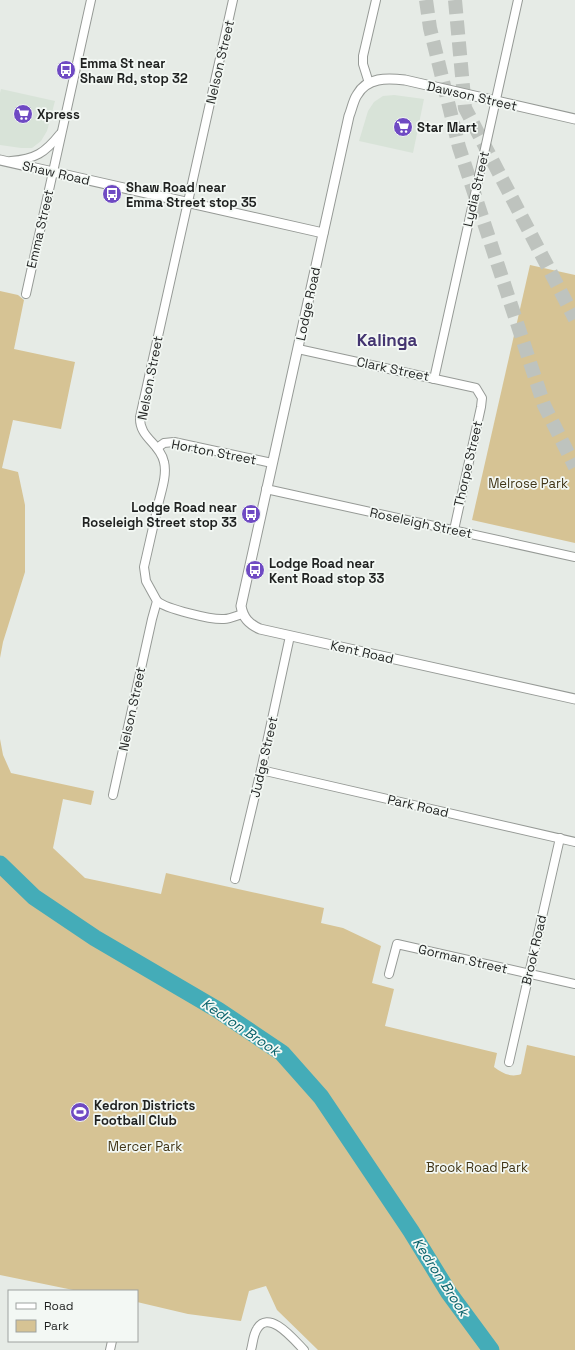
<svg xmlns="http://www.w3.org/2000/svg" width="575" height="1350" viewBox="0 0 575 1350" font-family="'Space Grotesk',sans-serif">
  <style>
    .built { fill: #d8e3d8 }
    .green { fill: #d6c394 }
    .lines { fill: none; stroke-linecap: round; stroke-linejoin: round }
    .river { stroke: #44acb8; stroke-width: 17 }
    .motorway-tunnel { stroke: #bec3be; stroke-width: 14; stroke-dasharray: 14 7; stroke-linecap: butt }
    .minor-casing { stroke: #969a96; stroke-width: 10 }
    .tertiary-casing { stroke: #969a96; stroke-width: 11 }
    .minor { stroke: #fff; stroke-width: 8 }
    .tertiary { stroke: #fff; stroke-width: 9 }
    .labels { text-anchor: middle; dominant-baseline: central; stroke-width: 3.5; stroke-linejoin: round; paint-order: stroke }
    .street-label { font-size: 13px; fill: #1f2120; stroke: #f3f8f4 }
    .poi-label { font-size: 13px; font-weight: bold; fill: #1f2120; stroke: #f3f8f4; text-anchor: start }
    .park-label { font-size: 13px; fill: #413516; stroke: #f3f8f4 }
    .water-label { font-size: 14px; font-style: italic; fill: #07616a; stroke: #f3f8f4 }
    .district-label { font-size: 17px; font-weight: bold; fill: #433470; stroke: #f3f8f4 }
  </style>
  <rect width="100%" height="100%" fill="#e6ebe6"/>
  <!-- built -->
  <g class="built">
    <path d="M 1,89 L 55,101 L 47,131 L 41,141 L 32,148 L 21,148 L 0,145 L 0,93 Z"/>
    <path d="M 394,95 L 424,99 L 413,153 L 359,141 L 368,111 L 374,102 L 383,96 Z"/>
  </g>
  <!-- green -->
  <g class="green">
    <path d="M 530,265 L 575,275 L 575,543 L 472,520 Z"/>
    <path d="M 0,291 L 18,295 L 24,300 L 14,349 L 75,362 L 61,429 L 13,420 L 2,468 L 18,472 L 25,505 L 25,572 L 3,642 L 0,658 Z"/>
    <path d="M 0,739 L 3,755 L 11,773 L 94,791 L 91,805 L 63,799 L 53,848 L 85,878 L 161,894 L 166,873 L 324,908 L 321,923 L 343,928 L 381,946 L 372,983 L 394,989 L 385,1026 L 497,1053 L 494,1067 C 502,1073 511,1078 521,1074 L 527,1045 L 575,1056 L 575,1350 L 318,1350 L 277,1310 L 266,1286 L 249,1291 L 241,1321 L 188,1314 L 137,1302 L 137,1291 L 78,1291 L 0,1275 Z"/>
  </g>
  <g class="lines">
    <!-- river -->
    <path class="river" d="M 0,864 L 34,897 L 95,938 L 218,1010 L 282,1053 L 321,1097 L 411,1231 L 449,1293 L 491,1350"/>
    <!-- motorway-tunnel -->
    <g class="motorway-tunnel">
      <path d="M 426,0 L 430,28 L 459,147 L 544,405 L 575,467"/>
      <path d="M 455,0 L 465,108 L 575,319"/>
    </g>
    <defs>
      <g id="minor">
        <path d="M 369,83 L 363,64 L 363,56 L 376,0"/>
        <path d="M 11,161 C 35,159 45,153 60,134"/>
        <path d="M 26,294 L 91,0"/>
        <path d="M 298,349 L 476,388 L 482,398 L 481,407 L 454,530"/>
        <path d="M 434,379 L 518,0"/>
        <path d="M 157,448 L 164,443 L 174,442 L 272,463"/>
        <path d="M 266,489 L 575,557"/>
        <path d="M 157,601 C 166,609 212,620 224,619 C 230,619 236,616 242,614"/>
        <path d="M 261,770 L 575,842"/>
        <path d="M 113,795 L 152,619 L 157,601 L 146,581 L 144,567 C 149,545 154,523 159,501 C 162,489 167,474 164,462 C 160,443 139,438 140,417 L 233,0"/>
        <path d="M 235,879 L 261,770 L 290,636"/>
        <path d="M 389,974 L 397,944 L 575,984"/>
        <path d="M 509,1062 L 560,838"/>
        <path d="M 110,1350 L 112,1341"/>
        <path d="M 251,1350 C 253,1343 253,1335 257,1329 C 269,1308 295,1341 304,1350"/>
      </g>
      <g id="tertiary">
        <path d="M 575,119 L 405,80 C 387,78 367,77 357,95 C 353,101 352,109 349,116 L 241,606 C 243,618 249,624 260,629 L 575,699"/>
        <path d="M 0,160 L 323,233"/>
      </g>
    </defs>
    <!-- minor casing -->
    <use href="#minor" class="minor-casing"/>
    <!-- tertiary casing -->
    <use href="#tertiary" class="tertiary-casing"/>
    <!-- minor -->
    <use href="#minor" class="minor"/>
    <!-- tertiary -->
    <use href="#tertiary" class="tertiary"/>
  </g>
  <!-- icons -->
  <defs>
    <symbol id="bus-disc" viewBox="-11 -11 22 22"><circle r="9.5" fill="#6f4ac3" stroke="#f3f8f4"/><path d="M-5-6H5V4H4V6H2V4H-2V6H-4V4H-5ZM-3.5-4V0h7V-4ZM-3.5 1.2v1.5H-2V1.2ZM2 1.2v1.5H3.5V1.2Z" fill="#fff"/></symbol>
    <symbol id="supermarket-disc" viewBox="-11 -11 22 22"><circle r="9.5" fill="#6f4ac3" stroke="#f3f8f4"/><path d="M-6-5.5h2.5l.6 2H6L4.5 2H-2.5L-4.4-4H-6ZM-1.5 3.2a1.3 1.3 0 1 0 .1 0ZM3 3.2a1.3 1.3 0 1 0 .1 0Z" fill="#fff"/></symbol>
    <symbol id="stadium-disc" viewBox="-11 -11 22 22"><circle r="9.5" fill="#6f4ac3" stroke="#f3f8f4"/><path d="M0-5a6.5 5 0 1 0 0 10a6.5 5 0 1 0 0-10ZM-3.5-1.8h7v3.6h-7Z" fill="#fff"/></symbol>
  </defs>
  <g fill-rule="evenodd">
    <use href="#bus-disc" x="55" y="59" width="22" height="22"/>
    <use href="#supermarket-disc" x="12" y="103" width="22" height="22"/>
    <use href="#supermarket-disc" x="392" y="116" width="22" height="22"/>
    <use href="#bus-disc" x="101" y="183" width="22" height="22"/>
    <use href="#bus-disc" x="240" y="503" width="22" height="22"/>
    <use href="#bus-disc" x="244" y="559" width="22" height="22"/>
    <use href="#stadium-disc" x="69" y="1101" width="22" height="22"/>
  </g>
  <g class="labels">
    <!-- street labels -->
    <g class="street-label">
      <text transform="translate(220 62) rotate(-77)">Nelson Street</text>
      <text transform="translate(472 96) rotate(13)">Dawson Street</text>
      <text transform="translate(56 173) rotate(13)">Shaw Road</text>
      <text transform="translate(476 189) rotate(-77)">Lydia Street</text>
      <text transform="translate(40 229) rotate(-77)">Emma Street</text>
      <text transform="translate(308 304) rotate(-78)">Lodge Road</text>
      <text transform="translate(393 369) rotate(12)">Clark Street</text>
      <text transform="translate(150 378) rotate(-79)">Nelson Street</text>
      <text transform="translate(214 452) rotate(11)">Horton Street</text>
      <text transform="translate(468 464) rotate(-77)">Thorpe Street</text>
      <text transform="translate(421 523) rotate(12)">Roseleigh Street</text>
      <text transform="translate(362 652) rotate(13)">Kent Road</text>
      <text transform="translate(132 709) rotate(-78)">Nelson Street</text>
      <text transform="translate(264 757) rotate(-77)">Judge Street</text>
      <text transform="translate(418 806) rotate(13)">Park Road</text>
      <text transform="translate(534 950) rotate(-77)">Brook Road</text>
      <text transform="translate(463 959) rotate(13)">Gorman Street</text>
    </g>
    <!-- poi labels -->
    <g class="poi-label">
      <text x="80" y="63">Emma St near<tspan x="80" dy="15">Shaw Rd, stop 32</tspan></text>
      <text x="37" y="114">Xpress</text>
      <text x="417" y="127">Star Mart</text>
      <text x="126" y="187">Shaw Road near<tspan x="126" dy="15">Emma Street stop 35</tspan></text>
      <text x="237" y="507" text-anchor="end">Lodge Road near<tspan x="237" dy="15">Roseleigh Street stop 33</tspan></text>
      <text x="269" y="563">Lodge Road near<tspan x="269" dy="15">Kent Road stop 33</tspan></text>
      <text x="94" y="1105">Kedron Districts<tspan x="94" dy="15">Football Club</tspan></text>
    </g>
    <!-- park labels -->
    <g class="park-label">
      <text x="528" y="483">Melrose Park</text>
      <text x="145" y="1146">Mercer Park</text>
      <text x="477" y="1167">Brook Road Park</text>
    </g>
    <!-- water labels -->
    <g class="water-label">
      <text transform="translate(241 1027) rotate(34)">Kedron Brook</text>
      <text transform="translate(441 1277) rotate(57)">Kedron Brook</text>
    </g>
    <!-- district labels -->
    <g class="district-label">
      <text x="387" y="340">Kalinga</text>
    </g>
  </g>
  <!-- legend -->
  <rect x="8" y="1290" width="130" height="52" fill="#f3f8f4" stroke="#9ea29f"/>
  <rect x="16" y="1303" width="20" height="6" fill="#ffffff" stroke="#9ea29f"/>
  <text x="44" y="1310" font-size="12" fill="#1f2120">Road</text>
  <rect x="16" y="1320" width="20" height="12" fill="#d6c394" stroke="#9ea29f"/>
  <text x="44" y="1330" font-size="12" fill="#1f2120">Park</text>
</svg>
